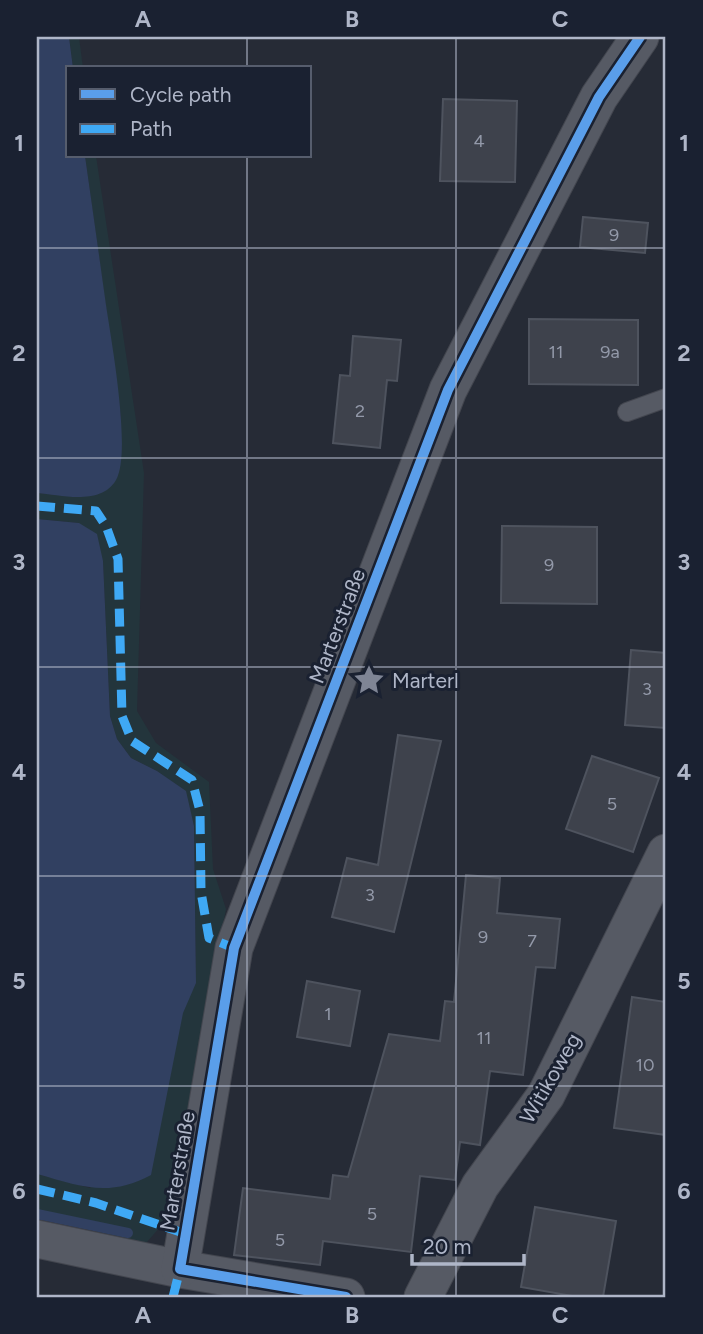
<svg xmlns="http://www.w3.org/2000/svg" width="703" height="1334" viewBox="0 0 703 1334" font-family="Figtree,sans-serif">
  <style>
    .green { fill: #23353c }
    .water { fill: #314061 }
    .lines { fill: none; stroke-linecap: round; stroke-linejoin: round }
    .stream { stroke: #314061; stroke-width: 10 }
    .building { fill: #3e424c; stroke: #4e535e; stroke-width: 2 }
    .lane-casing { stroke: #43464f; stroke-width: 20 }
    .street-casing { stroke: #43464f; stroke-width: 39 }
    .lane { stroke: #565a64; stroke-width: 18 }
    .street { stroke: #565a64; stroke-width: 37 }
    .quiet { stroke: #3fa9f5; stroke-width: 9; stroke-dasharray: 18 9; stroke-linecap: butt }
    .cycleway-casing { stroke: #1a2131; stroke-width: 15 }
    .cycleway { stroke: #5a9eea; stroke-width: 10 }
    .grid { fill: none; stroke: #afb6c8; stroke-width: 2; stroke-opacity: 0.55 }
    .labels { text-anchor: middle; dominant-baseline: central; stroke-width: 6; stroke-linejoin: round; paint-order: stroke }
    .number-label { font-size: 18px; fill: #9399a9 }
    .street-label { font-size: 21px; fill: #afb6c8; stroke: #1a2131 }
    .poi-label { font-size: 21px; fill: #afb6c8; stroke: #1a2131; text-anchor: start }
    .neatline { fill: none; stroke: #afb6c8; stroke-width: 2.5 }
    .grid-label { font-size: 23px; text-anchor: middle; font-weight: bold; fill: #afb6c8 }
  </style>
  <rect width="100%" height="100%" fill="#262b36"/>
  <!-- green -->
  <g class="green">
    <path d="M 69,37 L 79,37 L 83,68 L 73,68 Z"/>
    <path d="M 85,156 L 96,156 L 144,473 L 137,711 L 156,743 L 209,782 L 213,869 L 226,909 L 168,1218 L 146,1243 L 37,1217 L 37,1174 L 90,1188 L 196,983 L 194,826 L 185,791 L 157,771 L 131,758 L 117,739 L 110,716 L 103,561 L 79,523 L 37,519 L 37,493 L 80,497 L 121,417 Z"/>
  </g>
  <!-- water -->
  <g class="water">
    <path d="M 37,37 L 69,37 L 73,68 L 68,68 L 68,156 L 85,156 C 92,205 99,255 106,305 C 111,339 132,453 116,480 C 101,506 61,495 37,493 Z"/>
    <path d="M 37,519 L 79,523 L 97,534 L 103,561 L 110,716 L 117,739 L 131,758 L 157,771 L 186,791 L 194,826 L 196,983 L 183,1013 L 151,1175 C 109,1198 80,1186 37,1174 Z"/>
  </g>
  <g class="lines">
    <!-- stream -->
    <path class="stream" d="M 37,1214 L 128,1233"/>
  </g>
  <!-- building -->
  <g class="building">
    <path d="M 443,99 L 517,101 L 515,182 L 440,181 Z"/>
    <path d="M 583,217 L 648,223 L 645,253 L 580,247 Z"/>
    <path d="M 529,319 L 638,320 L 638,385 L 529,384 Z"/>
    <path d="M 353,336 L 401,340 L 397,381 L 387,380 L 380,448 L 333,443 L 340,375 L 350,376 Z"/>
    <path d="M 502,526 L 597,527 L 597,604 L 501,603 Z"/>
    <path d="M 631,650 L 666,653 L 666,728 L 625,725 Z"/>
    <path d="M 398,735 L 441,741 L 394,932 L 332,917 L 347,858 L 378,865 Z"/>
    <path d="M 592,756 L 659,778 L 633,852 L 566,829 Z"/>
    <path d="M 466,875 L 500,878 L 497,913 L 560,919 L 555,968 L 536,967 L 523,1075 L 490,1071 L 480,1145 L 460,1142 L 455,1180 L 420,1176 L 411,1252 L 323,1241 L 320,1265 L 234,1255 L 243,1188 L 330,1199 L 333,1175 L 348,1177 L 389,1034 L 440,1041 L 445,1001 L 454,1002 Z"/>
    <path d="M 307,981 L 360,991 L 350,1046 L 297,1037 Z"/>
    <path d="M 632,997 L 666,1002 L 666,1135 L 614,1128 Z"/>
    <path d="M 535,1207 L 616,1221 L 603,1297 L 578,1297 L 521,1287 Z"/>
  </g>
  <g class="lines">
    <defs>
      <path id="lane" d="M 627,412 L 666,398"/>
      <g id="street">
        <path d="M 37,1239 L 180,1269 L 346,1297"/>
        <path d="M 180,1269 L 234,948 L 448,390 L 599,97 L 640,37"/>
        <path d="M 423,1297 L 480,1186 L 546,1095 L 666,853"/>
      </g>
    </defs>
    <!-- lane casing -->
    <use href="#lane" class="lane-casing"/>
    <!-- street casing -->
    <use href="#street" class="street-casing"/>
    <!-- lane -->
    <use href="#lane" class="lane"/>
    <!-- street -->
    <use href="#street" class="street"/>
    <!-- quiet -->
    <g class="quiet">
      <path d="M 37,506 L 96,511 L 106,526 L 118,559 L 122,716 L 132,741 L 192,780 L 200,811 L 201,892 L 209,938 L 234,948"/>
      <path d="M 37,1189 L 96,1203 L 186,1234"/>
      <path d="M 173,1297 L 180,1269"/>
    </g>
    <defs>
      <path id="cycleway" d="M 346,1297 L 180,1269 L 234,948 L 448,390 L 599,97 L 640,37"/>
    </defs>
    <!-- cycleway casing -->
    <use href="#cycleway" class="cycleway-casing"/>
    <!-- cycleway -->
    <use href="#cycleway" class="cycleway"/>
  </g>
  <!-- grid -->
  <path class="grid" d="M 247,37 L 247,68M 456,37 L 456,1297M 247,156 L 247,1297M 37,248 L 666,248M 37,458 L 666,458M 37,667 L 666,667M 37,876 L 666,876M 37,1086 L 666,1086"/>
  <!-- icons -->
  <defs>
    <symbol id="sight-bare" viewBox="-9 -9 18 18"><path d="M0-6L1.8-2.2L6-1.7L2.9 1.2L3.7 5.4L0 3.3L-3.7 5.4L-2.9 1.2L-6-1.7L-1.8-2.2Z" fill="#7f8595" stroke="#1a2131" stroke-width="2.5" paint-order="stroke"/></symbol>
  </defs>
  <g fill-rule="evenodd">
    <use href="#sight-bare" x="347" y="658" width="44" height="44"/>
  </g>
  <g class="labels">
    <!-- number labels -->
    <g class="number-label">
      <text x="479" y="141">4</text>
      <text x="614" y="235">9</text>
      <text x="556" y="352">11</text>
      <text x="610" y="352">9a</text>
      <text x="360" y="411">2</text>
      <text x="549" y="565">9</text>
      <text x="647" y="689">3</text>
      <text x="612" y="804">5</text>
      <text x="370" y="895">3</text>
      <text x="483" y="937">9</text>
      <text x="532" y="941">7</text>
      <text x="328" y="1014">1</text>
      <text x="484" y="1038">11</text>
      <text x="645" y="1065">10</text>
      <text x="372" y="1214">5</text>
      <text x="280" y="1240">5</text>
    </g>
    <!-- street labels -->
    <g class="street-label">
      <text transform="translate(337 626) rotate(-69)">Marterstraße</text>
      <text transform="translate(550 1078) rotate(-60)">Witikoweg</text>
      <text transform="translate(177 1171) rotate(-80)">Marterstraße</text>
    </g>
    <!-- poi labels -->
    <g class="poi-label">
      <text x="392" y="680">Marterl</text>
    </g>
  </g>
  <!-- border -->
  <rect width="703" height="1334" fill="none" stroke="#1a2131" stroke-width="77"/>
  <!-- legend -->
  <rect x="66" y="66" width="245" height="91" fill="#1a2131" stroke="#565d6d" stroke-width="2"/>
  <rect x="80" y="89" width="35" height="10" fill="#5a9eea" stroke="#565d6d" stroke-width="2"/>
  <text x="130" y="102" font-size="21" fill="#afb6c8">Cycle path</text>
  <rect x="80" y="124" width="35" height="10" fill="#3fa9f5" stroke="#565d6d" stroke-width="2"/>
  <text x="130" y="136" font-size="21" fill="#afb6c8">Path</text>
  <!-- scale -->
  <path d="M412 1254v10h112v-10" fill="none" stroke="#afb6c8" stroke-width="3.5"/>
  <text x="423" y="1254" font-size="21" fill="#afb6c8" stroke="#1a2131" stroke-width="5" paint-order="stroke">20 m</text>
  <rect x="38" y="38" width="626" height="1258" class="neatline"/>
  <g class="grid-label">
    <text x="143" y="27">A</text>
    <text x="352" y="27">B</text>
    <text x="560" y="27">C</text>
    <text x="19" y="151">1</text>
    <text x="684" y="151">1</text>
    <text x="19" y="361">2</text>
    <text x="684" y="361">2</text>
    <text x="19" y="570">3</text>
    <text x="684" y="570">3</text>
    <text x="19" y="780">4</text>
    <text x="684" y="780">4</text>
    <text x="19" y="989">5</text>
    <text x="684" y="989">5</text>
    <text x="19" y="1199">6</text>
    <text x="684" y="1199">6</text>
    <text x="143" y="1323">A</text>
    <text x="352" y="1323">B</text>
    <text x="560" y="1323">C</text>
  </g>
</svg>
